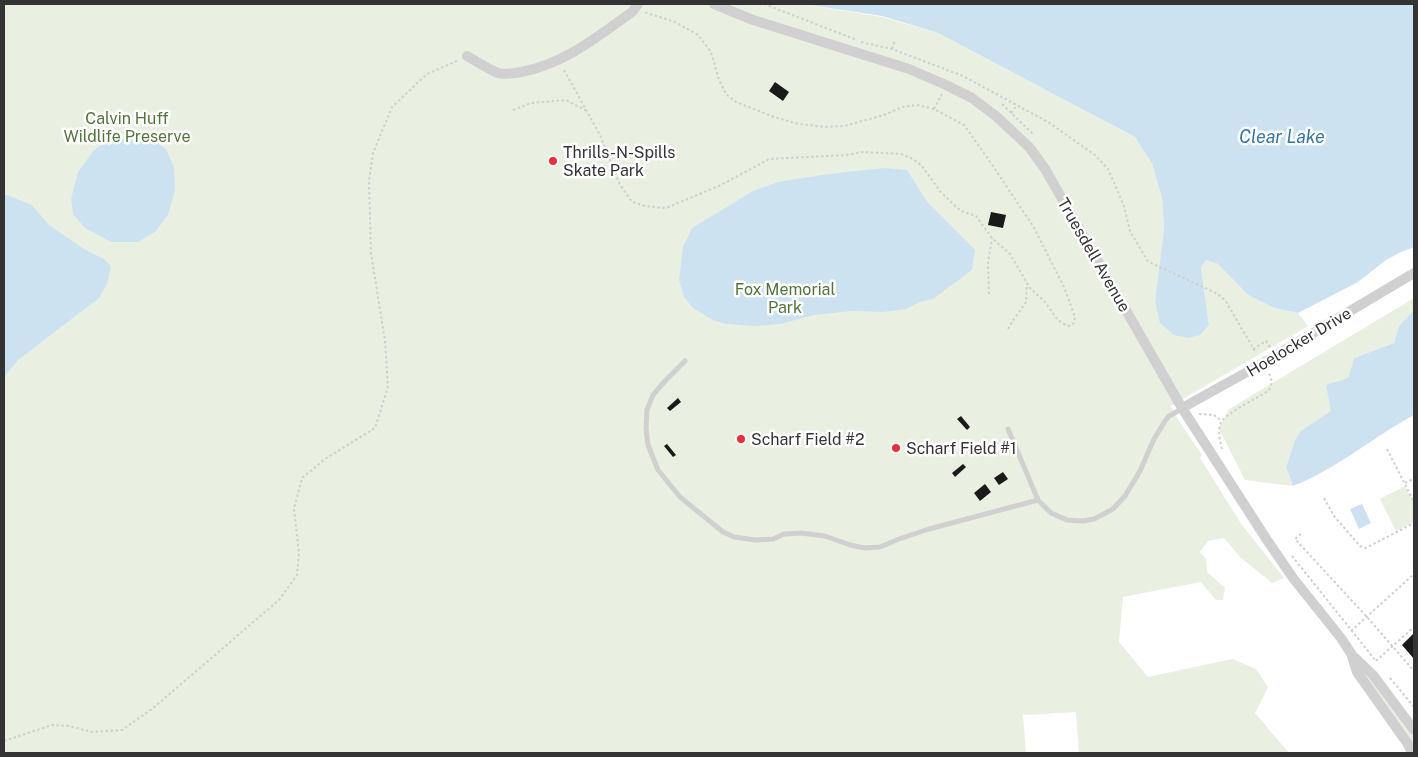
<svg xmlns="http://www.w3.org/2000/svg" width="1418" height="757" viewBox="0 0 1418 757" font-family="'Public Sans',sans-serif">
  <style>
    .green { fill: #e9f0e1 }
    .water { fill: #cde2f0 }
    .building { fill: #1a1a1a }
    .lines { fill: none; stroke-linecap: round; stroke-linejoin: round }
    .path { stroke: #d0d0d0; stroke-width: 2; stroke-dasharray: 2.5 2.5; stroke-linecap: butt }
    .service { stroke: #d0d0d0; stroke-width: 5 }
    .minor { stroke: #d0d0d0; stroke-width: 10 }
    .poi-dot { fill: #f22d3a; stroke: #fff; stroke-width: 2 }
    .labels { text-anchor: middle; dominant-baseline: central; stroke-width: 5; stroke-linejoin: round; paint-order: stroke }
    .park-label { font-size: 16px; fill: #55733c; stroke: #fff }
    .poi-label { font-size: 16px; fill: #333; stroke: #fff; text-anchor: start }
    .street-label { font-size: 16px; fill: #333; stroke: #fff }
    .water-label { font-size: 18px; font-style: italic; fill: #39759d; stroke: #fff }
  </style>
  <rect width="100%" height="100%" fill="#fff"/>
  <!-- green -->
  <g class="green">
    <path d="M 4,4 L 803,4 L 882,17 L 938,33 L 1135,137 L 1152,164 L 1162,198 L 1164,229 L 1155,301 L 1209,325 L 1201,268 L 1206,260 L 1218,264 L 1248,295 L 1274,308 L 1298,313 L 1308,326 L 1171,406 L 1179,421 L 1202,455 L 1200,458 L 1242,525 L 1284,578 L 1272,583 L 1240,557 L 1224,538 L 1208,541 L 1200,552 L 1206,559 L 1207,572 L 1225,588 L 1223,600 L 1216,600 L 1201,582 L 1123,597 L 1119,642 L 1148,677 L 1232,659 L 1256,669 L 1268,687 L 1255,713 L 1289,753 L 1079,753 L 1076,712 L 1023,715 L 1026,753 L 4,753 Z"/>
    <path d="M 1414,298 L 1414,310 L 1399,326 L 1394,343 L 1354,358 L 1348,378 L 1331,411 L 1301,432 L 1295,440 L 1286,467 L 1293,486 L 1245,480 L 1219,429 L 1229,409 Z"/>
    <path d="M 1405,486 L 1414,503 L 1414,522 L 1396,531 L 1380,499 Z"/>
    <path d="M 1362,668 L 1414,736 L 1414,745 L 1360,673 Z"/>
  </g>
  <!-- water -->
  <g class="water">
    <path d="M 803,4 L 1414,4 L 1414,247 L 1401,252 L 1386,260 L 1358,282 L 1298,313 L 1274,308 L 1248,295 L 1218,264 L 1206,260 L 1201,268 L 1209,325 L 1200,335 L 1188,338 L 1174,335 L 1160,323 L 1155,301 L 1164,229 L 1162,198 L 1152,164 L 1135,137 L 938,33 L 882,16 Z"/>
    <path d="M 132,135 L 151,139 L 166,149 L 174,167 L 175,191 L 168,215 L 155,232 L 138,242 L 111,242 L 85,228 L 73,214 L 71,199 L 78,172 L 94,150 L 109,140 Z"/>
    <path d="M 884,168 L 907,170 L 928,203 L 975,250 L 972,270 L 933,299 L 920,302 L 906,309 L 883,312 L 852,311 L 814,315 L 780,324 L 754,326 L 726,324 L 713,320 L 693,308 L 684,297 L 679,280 L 683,247 L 692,228 L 753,191 L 778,182 L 829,174 Z"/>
    <path d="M 4,195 L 7,195 L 32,205 L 49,225 L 84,249 L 104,259 L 111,267 L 107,284 L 99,298 L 18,360 L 4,377 Z"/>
    <path d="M 1414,310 L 1414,415 C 1373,437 1337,469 1293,486 L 1286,467 L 1295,440 L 1301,431 L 1331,411 L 1326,385 L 1348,378 L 1354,358 L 1394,343 L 1399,326 Z"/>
    <path d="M 1362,504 L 1371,523 L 1359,529 L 1350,509 Z"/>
  </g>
  <!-- building -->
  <g class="building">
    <path d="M 775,82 L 789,92 L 783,101 L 769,91 Z"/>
    <path d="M 991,212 L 1006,215 L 1003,228 L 988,225 Z"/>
    <path d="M 678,398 L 681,402 L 670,411 L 667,408 Z"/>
    <path d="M 961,416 L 970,427 L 967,430 L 957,419 Z"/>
    <path d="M 667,444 L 676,455 L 673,457 L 664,446 Z"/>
    <path d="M 963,464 L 966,467 L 955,477 L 952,473 Z"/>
    <path d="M 1003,472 L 1008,479 L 999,485 L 994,478 Z"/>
    <path d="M 985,484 L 991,492 L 980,501 L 974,493 Z"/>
    <path d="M 1414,633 L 1414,659 L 1402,645 Z"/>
  </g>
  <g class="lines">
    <!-- path -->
    <g class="path">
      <path d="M 764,4 L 857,40"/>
      <path d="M 861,42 L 892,49 L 963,76 L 1048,122 L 1095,155 L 1108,169 L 1124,206 L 1130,231 L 1147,260 L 1151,263 L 1216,293 L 1225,300 L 1256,353"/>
      <path d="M 892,49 L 895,40"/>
      <path d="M 564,70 L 600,135 L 619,183 L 632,202 L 645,206 L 666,208 L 721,185 L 769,159 L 846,155 L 863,152 L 901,154 L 913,159 L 922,166 L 940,191 L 953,204 L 961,211 L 976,216 L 992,238 L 1010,254 L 1030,288 L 1044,301 L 1058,320 L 1064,324 L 1069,326 L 1074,323 L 1075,317 L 1064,287 L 1033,226 L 993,166 L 964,125 L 934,109 L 917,105 L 902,107 L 884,115 L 844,126 L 825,127 L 799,124 L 774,117 L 736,102 L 726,94 L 719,80 L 711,52 L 698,35 L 675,22 L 644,12"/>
      <path d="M 1002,104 L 1033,134"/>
      <path d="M 934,109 L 942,94"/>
      <path d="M 513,110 L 531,103 L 566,100 L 587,111"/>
      <path d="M 1011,113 L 1017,105"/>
      <path d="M 989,294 L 988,263 L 992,238"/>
      <path d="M 1008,329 L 1014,319 L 1026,302 L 1027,284"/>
      <path d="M 1253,349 L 1266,341 L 1270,347"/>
      <path d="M 1199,414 L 1214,415 L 1222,421"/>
      <path d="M 1222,449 C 1220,442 1218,433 1220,425 C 1224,412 1258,399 1269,390 C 1273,383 1272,379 1268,372"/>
      <path d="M 1387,449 L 1414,502"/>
      <path d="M 1405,483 L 1413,479"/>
      <path d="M 1324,498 L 1334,516 L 1360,546 L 1366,548 L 1414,523"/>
      <path d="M 1301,534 L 1295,539 L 1367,617 L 1414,671"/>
      <path d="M 1292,556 L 1376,661"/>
      <path d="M 1351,631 L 1414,574"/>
      <path d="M 1376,661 L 1414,627"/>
      <path d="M 1390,678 L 1414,707"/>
      <path d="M 4,741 L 52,725 L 69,726 L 92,732 L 122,730 L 152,709 L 279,600 L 297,575 L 299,553 L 294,509 L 302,478 L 325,459 L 375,428 L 388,387 L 385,341 L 371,253 L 369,181 L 373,153 L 392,107 L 427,74 L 457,61"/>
    </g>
    <!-- service -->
    <g class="service">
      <path d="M 685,361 L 665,381 L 653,395 L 647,410 L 646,428 L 648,445 L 658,470 L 680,497 L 723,532 L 734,537 L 756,540 L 773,539 L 784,534 L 801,533 L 825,536 L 850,545 L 865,548 L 880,547 L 899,539 L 929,529 L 1038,500"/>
      <path d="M 1008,429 L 1038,500 L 1051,513 L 1067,520 L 1083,521 L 1094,519 L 1113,509 L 1125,496 L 1140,471 L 1154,439 L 1165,421 L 1169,416 L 1182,409"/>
    </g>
    <!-- minor -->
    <g class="minor">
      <path d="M 714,4 L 753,20 L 909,69 L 946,85 L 972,98 L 997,117 L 1030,148 L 1045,169 L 1182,408 L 1267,540 L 1293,578 L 1341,638 L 1352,655 L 1373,675 L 1414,730"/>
      <path d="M 467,56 C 477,62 488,69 498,73 C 504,75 514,73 521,72 C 564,64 597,37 632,12 L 638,4"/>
      <path d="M 1182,408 L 1256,367 L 1414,273"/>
      <path d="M 1352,656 L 1357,672 L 1408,744 L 1412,753"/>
    </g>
  </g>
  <!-- markers -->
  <g class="poi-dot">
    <circle cx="553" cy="161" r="5"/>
    <circle cx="741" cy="439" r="5"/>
    <circle cx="896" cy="448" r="5"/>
  </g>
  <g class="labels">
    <!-- park labels -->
    <g class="park-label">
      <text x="127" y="118">Calvin Huff<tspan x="127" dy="18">Wildlife Preserve</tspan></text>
      <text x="785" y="289">Fox Memorial<tspan x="785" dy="18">Park</tspan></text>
    </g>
    <!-- poi labels -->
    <g class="poi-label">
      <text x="563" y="152">Thrills-N-Spills<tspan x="563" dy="18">Skate Park</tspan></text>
      <text x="751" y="439">Scharf Field #2</text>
      <text x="906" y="448">Scharf Field #1</text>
    </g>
    <!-- street labels -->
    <g class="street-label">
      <text transform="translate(1094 255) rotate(60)">Truesdell Avenue</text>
      <text transform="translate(1299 342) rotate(-31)">Hoelocker Drive</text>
    </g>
    <!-- water labels -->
    <g class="water-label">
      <text x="1282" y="136">Clear Lake</text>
    </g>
  </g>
  <!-- border -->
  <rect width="1418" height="757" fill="none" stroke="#333333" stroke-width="10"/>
</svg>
